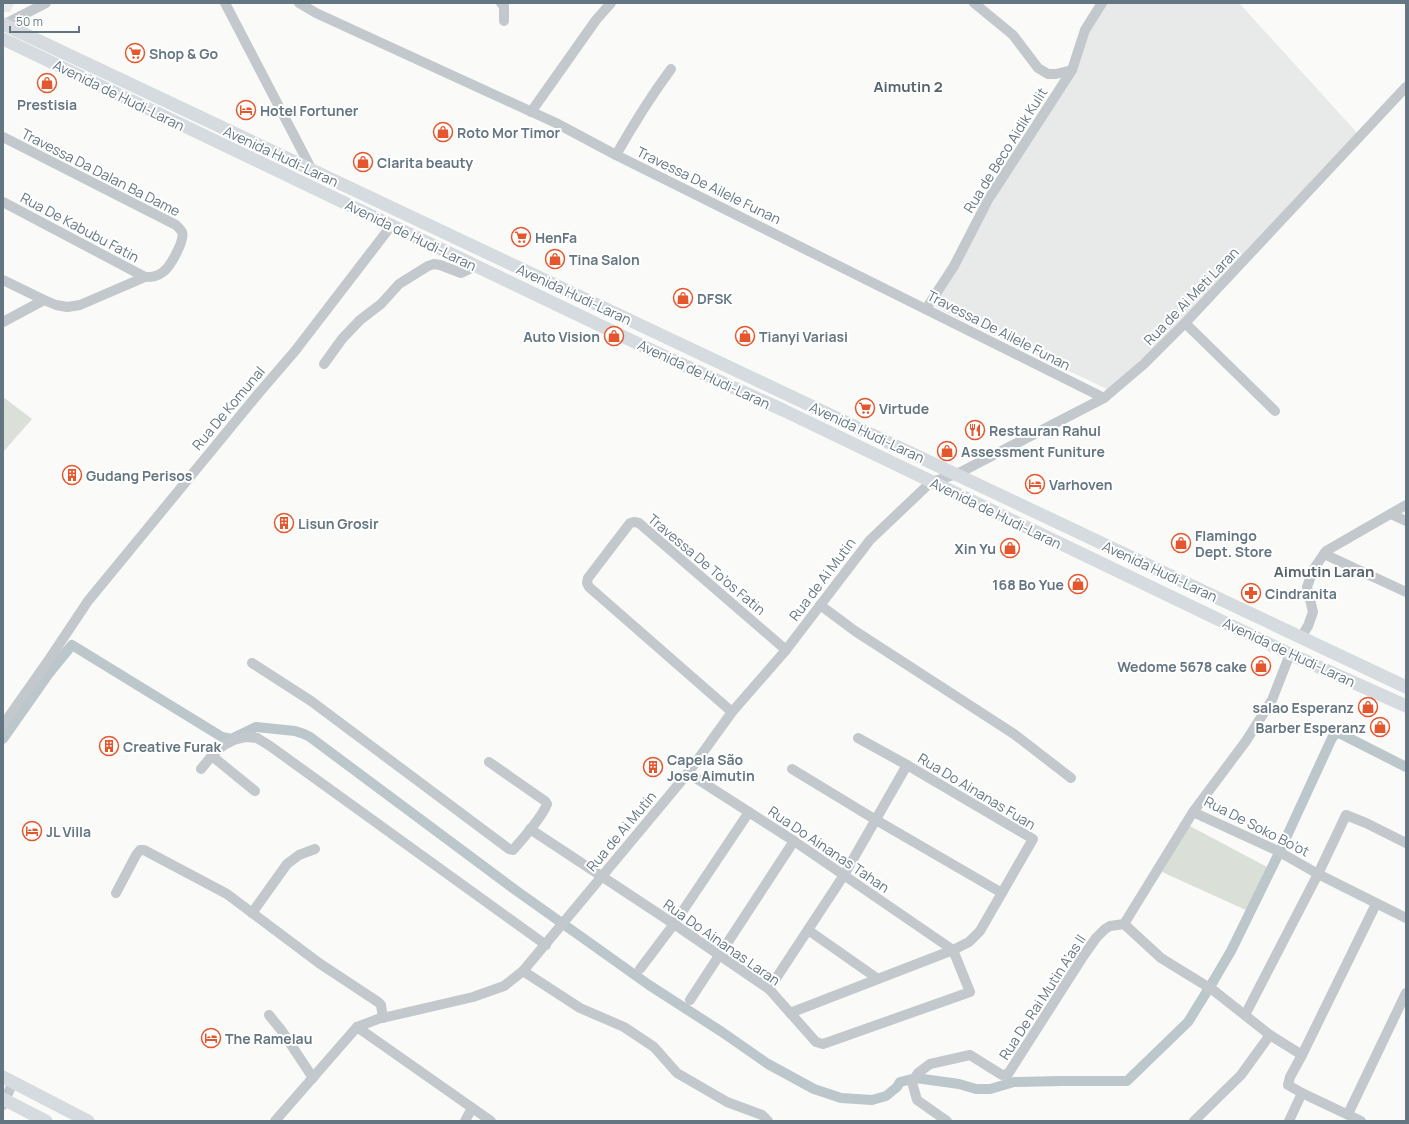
<svg xmlns="http://www.w3.org/2000/svg" width="1409" height="1124" viewBox="0 0 1409 1124" font-family="Manrope,sans-serif">
  <style>
    .built { fill: #e8e9e9 }
    .green { fill: #dadfd7 }
    .lines { fill: none; stroke-linecap: round; stroke-linejoin: round }
    .canal { stroke: #bbc7cb; stroke-width: 10 }
    .minor { stroke: #c3c8cc; stroke-width: 10 }
    .major { stroke: #d6dbdf; stroke-width: 13 }
    .labels { text-anchor: middle; dominant-baseline: central; stroke-width: 4; stroke-linejoin: round; paint-order: stroke }
    .poi-label { font-size: 14px; font-weight: bold; fill: #657683; stroke: #fff; text-anchor: start }
    .street-label { font-size: 14px; fill: #657683; stroke: #fff }
    .neighbourhood-label { font-size: 15px; font-weight: bold; fill: #57646e; stroke: #fff }
  </style>
  <rect width="100%" height="100%" fill="#fafaf8"/>
  <!-- built -->
  <g class="built">
    <path d="M 3,3 L 14,3 L 10,12 L 6,12 L 3,11 Z"/>
    <path d="M 1100,3 L 1239,3 L 1360,136 L 1143,367 L 1109,390 L 935,307 L 947,276 L 995,199 L 1074,64 Z"/>
  </g>
  <!-- green -->
  <g class="green">
    <path d="M 3,397 L 32,419 L 3,452 Z"/>
    <path d="M 1188,825 L 1267,867 L 1248,911 L 1162,872 Z"/>
  </g>
  <g class="lines">
    <!-- canal -->
    <path class="canal" d="M 3,739 L 50,672 L 72,645 L 222,737 L 231,739 L 256,727 L 295,731 L 304,734 L 310,737 L 514,889 L 649,985 L 722,1032 L 768,1064 L 814,1089 L 841,1098 L 872,1100 L 886,1096 L 897,1087 L 900,1082 L 916,1078 L 959,1084 L 976,1089 L 990,1089 L 1014,1082 L 1062,1081 L 1127,1081 L 1188,1022 L 1214,980 L 1231,951 L 1280,851 L 1332,738 L 1337,732 L 1406,767"/>
    <!-- minor -->
    <g class="minor">
      <path d="M 225,3 L 312,170"/>
      <path d="M 299,3 L 316,13 L 556,123 L 616,155 L 1104,398"/>
      <path d="M 501,3 L 504,6 L 504,21"/>
      <path d="M 974,3 L 1013,35 L 1038,68 L 1048,74 L 1056,74 L 1072,70"/>
      <path d="M 3,25 L 46,3"/>
      <path d="M 531,112 L 596,20 L 611,3"/>
      <path d="M 3,137 L 176,225 C 178,227 181,230 182,232 C 185,241 170,267 163,272 C 157,277 151,277 145,277 L 80,305 L 67,307 L 56,305 L 44,300 L 3,280"/>
      <path d="M 616,155 C 633,125 651,96 671,69"/>
      <path d="M 3,202 L 145,277"/>
      <path d="M 926,309 L 954,266 L 988,200 L 1072,70 L 1085,30 L 1102,3"/>
      <path d="M 3,322 L 44,300"/>
      <path d="M 1185,323 L 1275,411"/>
      <path d="M 324,364 L 342,339 L 360,320 L 381,304 L 399,284 L 428,266 L 434,264 L 440,265 L 461,273 L 476,266"/>
      <path d="M 1391,514 L 1406,521"/>
      <path d="M 1324,554 L 1406,592"/>
      <path d="M 820,605 L 855,631 L 1014,734 L 1071,778"/>
      <path d="M 1301,637 L 1308,626 L 1313,612 L 1307,587 L 1313,570 L 1326,551 L 1406,505"/>
      <path d="M 1290,654 L 1272,700 L 1246,741 L 1193,812 L 1276,850 L 1318,874 L 1406,918"/>
      <path d="M 252,663 L 311,701 L 509,849 L 513,850 C 523,838 542,818 547,804 L 545,801 L 489,762"/>
      <path d="M 732,712 L 589,587 L 587,583 L 588,578 L 630,523 L 634,522 L 639,523 L 786,650"/>
      <path d="M 3,725 L 50,658 L 88,601 L 258,394 L 295,351 L 391,226"/>
      <path d="M 858,738 L 907,765"/>
      <path d="M 212,756 L 255,791"/>
      <path d="M 201,769 L 215,752 L 224,745 L 234,740 L 246,737 L 257,738 L 270,746 L 546,945"/>
      <path d="M 792,769 L 876,820 L 1002,893"/>
      <path d="M 530,829 L 674,924 L 769,989 L 816,1042 L 823,1044 L 970,992 L 953,950 L 794,841 L 688,773"/>
      <path d="M 116,893 L 136,855 L 140,850 L 144,850 L 227,894 L 319,963 L 378,1002 L 381,1005 L 383,1018"/>
      <path d="M 252,913 L 287,864 L 299,855 L 315,849"/>
      <path d="M 1124,924 L 1161,958 L 1213,990 L 1270,1035 L 1302,1055 L 1290,1077 L 1288,1085 L 1302,1093 L 1361,1121"/>
      <path d="M 1124,924 L 1193,812"/>
      <path d="M 808,930 L 878,979"/>
      <path d="M 640,969 L 674,924 L 749,812"/>
      <path d="M 523,971 L 580,1008 L 624,1027 L 654,1047 L 677,1073 L 727,1102 L 762,1115 L 768,1121"/>
      <path d="M 769,989 L 844,875 L 907,765 L 1033,839 L 980,931 L 969,942 L 953,950 L 790,1013"/>
      <path d="M 690,1000 L 794,841"/>
      <path d="M 269,1015 L 282,1031 L 313,1078"/>
      <path d="M 1245,1015 L 1318,874 L 1346,815 L 1366,823 L 1406,843"/>
      <path d="M 357,1027 L 491,1121"/>
      <path d="M 1302,1055 L 1376,904"/>
      <path d="M 3,1105 L 13,1082"/>
      <path d="M 1348,1114 L 1406,993"/>
      <path d="M 275,1121 L 357,1027 L 378,1019 L 473,997 L 504,986 L 523,971 L 688,773 L 732,712 L 786,650 L 870,540 L 931,482 L 957,474 L 1104,398 L 1144,364 L 1185,323 L 1406,87"/>
      <path d="M 465,1121 L 472,1108"/>
      <path d="M 947,1121 L 917,1100 L 912,1082 L 918,1073 L 930,1064 L 970,1055 L 1002,1075 L 1008,1074 L 1084,955 L 1096,938 L 1105,929 L 1110,926 L 1124,924"/>
      <path d="M 1194,1121 L 1241,1075 L 1270,1035"/>
      <path d="M 1289,1121 L 1302,1093"/>
    </g>
    <!-- major -->
    <g class="major">
      <path d="M 3,24 L 1406,687"/>
      <path d="M 3,39 L 668,358 L 783,410 L 1290,654 L 1406,706"/>
      <path d="M 3,1077 L 88,1121"/>
      <path d="M 3,1099 L 46,1121"/>
    </g>
  </g>
  <!-- icons -->
  <defs>
    <symbol id="supermarket-ring" viewBox="-11 -11 22 22"><circle r="9.5" fill="#fff" stroke="#e4572e" stroke-width="1.5"/><path d="M-6-5.5h2.5l.6 2H6L4.5 2H-2.5L-4.4-4H-6ZM-1.5 3.2a1.3 1.3 0 1 0 .1 0ZM3 3.2a1.3 1.3 0 1 0 .1 0Z" fill="#e4572e"/></symbol>
    <symbol id="shop-ring" viewBox="-11 -11 22 22"><circle r="9.5" fill="#fff" stroke="#e4572e" stroke-width="1.5"/><path d="M-5-2.5h2.3a2.7 3.5 0 0 1 5.4 0H5L5.5 6h-11ZM-1.5-2.5h3a1.5 2.3 0 0 0-3 0Z" fill="#e4572e"/></symbol>
    <symbol id="hotel-ring" viewBox="-11 -11 22 22"><circle r="9.5" fill="#fff" stroke="#e4572e" stroke-width="1.5"/><path d="M-6-4.5h1.5V1H6V5H4.5V3h-9V5H-6ZM-4 0a1.8 1.8 0 1 1 3.6 0ZM.5 0V-2.5h3Q6-2.5 6 0Z" fill="#e4572e"/></symbol>
    <symbol id="restaurant-ring" viewBox="-11 -11 22 22"><circle r="9.5" fill="#fff" stroke="#e4572e" stroke-width="1.5"/><path d="M-5-6h1v4h1v-4h1v4h1v-4h1v5L-1.5 .5V6h-2V.5L-5-1ZM5-6V6H3V1.5H1.5Q1.5-4 5-6Z" fill="#e4572e"/></symbol>
    <symbol id="building-ring" viewBox="-11 -11 22 22"><circle r="9.5" fill="#fff" stroke="#e4572e" stroke-width="1.5"/><path d="M-4-6H4V6H1V3H-1V6H-4ZM-2.5-4.3h1.7v1.8h-1.7ZM.8-4.3h1.7v1.8H.8ZM-2.5-1h1.7V.8h-1.7ZM.8-1h1.7V.8H.8Z" fill="#e4572e"/></symbol>
    <symbol id="pharmacy-ring" viewBox="-11 -11 22 22"><circle r="9.5" fill="#fff" stroke="#e4572e" stroke-width="1.5"/><path d="M-2-6h4v4h4v4h-4v4h-4v-4h-4v-4h4Z" fill="#e4572e"/></symbol>
  </defs>
  <g fill-rule="evenodd">
    <use href="#supermarket-ring" x="124" y="42" width="22" height="22"/>
    <use href="#shop-ring" x="36" y="72" width="22" height="22"/>
    <use href="#hotel-ring" x="235" y="99" width="22" height="22"/>
    <use href="#shop-ring" x="432" y="121" width="22" height="22"/>
    <use href="#shop-ring" x="352" y="151" width="22" height="22"/>
    <use href="#supermarket-ring" x="510" y="226" width="22" height="22"/>
    <use href="#shop-ring" x="544" y="248" width="22" height="22"/>
    <use href="#shop-ring" x="672" y="287" width="22" height="22"/>
    <use href="#shop-ring" x="603" y="325" width="22" height="22"/>
    <use href="#shop-ring" x="734" y="325" width="22" height="22"/>
    <use href="#supermarket-ring" x="854" y="397" width="22" height="22"/>
    <use href="#restaurant-ring" x="964" y="419" width="22" height="22"/>
    <use href="#shop-ring" x="936" y="440" width="22" height="22"/>
    <use href="#building-ring" x="61" y="464" width="22" height="22"/>
    <use href="#hotel-ring" x="1024" y="473" width="22" height="22"/>
    <use href="#building-ring" x="273" y="512" width="22" height="22"/>
    <use href="#shop-ring" x="1170" y="532" width="22" height="22"/>
    <use href="#shop-ring" x="999" y="537" width="22" height="22"/>
    <use href="#shop-ring" x="1067" y="573" width="22" height="22"/>
    <use href="#pharmacy-ring" x="1240" y="582" width="22" height="22"/>
    <use href="#shop-ring" x="1250" y="655" width="22" height="22"/>
    <use href="#shop-ring" x="1357" y="696" width="22" height="22"/>
    <use href="#shop-ring" x="1369" y="716" width="22" height="22"/>
    <use href="#building-ring" x="98" y="735" width="22" height="22"/>
    <use href="#building-ring" x="642" y="756" width="22" height="22"/>
    <use href="#hotel-ring" x="21" y="820" width="22" height="22"/>
    <use href="#hotel-ring" x="200" y="1027" width="22" height="22"/>
  </g>
  <g class="labels">
    <!-- poi labels -->
    <g class="poi-label">
      <text x="149" y="53">Shop &amp; Go</text>
      <text x="47" y="104" text-anchor="middle">Prestisia</text>
      <text x="260" y="110">Hotel Fortuner</text>
      <text x="457" y="132">Roto Mor Timor</text>
      <text x="377" y="162">Clarita beauty</text>
      <text x="535" y="237">HenFa</text>
      <text x="569" y="259">Tina Salon</text>
      <text x="697" y="298">DFSK</text>
      <text x="600" y="336" text-anchor="end">Auto Vision</text>
      <text x="759" y="336">Tianyi Variasi</text>
      <text x="879" y="408">Virtude</text>
      <text x="989" y="430">Restauran Rahul</text>
      <text x="961" y="451">Assessment Funiture</text>
      <text x="86" y="475">Gudang Perisos</text>
      <text x="1049" y="484">Varhoven</text>
      <text x="298" y="523">Lisun Grosir</text>
      <text x="1195" y="535">Flamingo<tspan x="1195" dy="16">Dept. Store</tspan></text>
      <text x="996" y="548" text-anchor="end">Xin Yu</text>
      <text x="1064" y="584" text-anchor="end">168 Bo Yue</text>
      <text x="1265" y="593">Cindranita</text>
      <text x="1247" y="666" text-anchor="end">Wedome 5678 cake</text>
      <text x="1354" y="707" text-anchor="end">salao Esperanz</text>
      <text x="1366" y="727" text-anchor="end">Barber Esperanz</text>
      <text x="123" y="746">Creative Furak</text>
      <text x="667" y="759">Capela São<tspan x="667" dy="16">Jose Aimutin</tspan></text>
      <text x="46" y="831">JL Villa</text>
      <text x="225" y="1038">The Ramelau</text>
    </g>
    <!-- street labels -->
    <g class="street-label">
      <text transform="translate(119 95) rotate(26)">Avenida de Hudi-Laran</text>
      <text transform="translate(1005 150) rotate(-58)">Rua de Beco Aidik Kulit</text>
      <text transform="translate(281 156) rotate(25)">Avenida Hudi-Laran</text>
      <text transform="translate(101 172) rotate(27)">Travessa Da Dalan Ba Dame</text>
      <text transform="translate(709 185) rotate(26)">Travessa De Ailele Funan</text>
      <text transform="translate(80 227) rotate(28)">Rua De Kabubu Fatin</text>
      <text transform="translate(411 235) rotate(26)">Avenida de Hudi-Laran</text>
      <text transform="translate(574 294) rotate(25)">Avenida Hudi-Laran</text>
      <text transform="translate(1191 296) rotate(-46)">Rua de Ai Meti Laran</text>
      <text transform="translate(999 330) rotate(27)">Travessa De Ailele Funan</text>
      <text transform="translate(704 374) rotate(25)">Avenida de Hudi-Laran</text>
      <text transform="translate(228 408) rotate(-50)">Rua De Komunal</text>
      <text transform="translate(867 432) rotate(25)">Avenida Hudi-Laran</text>
      <text transform="translate(996 513) rotate(26)">Avenida de Hudi-Laran</text>
      <text transform="translate(707 564) rotate(40)">Travessa De To’os Fatin</text>
      <text transform="translate(1160 571) rotate(25)">Avenida Hudi-Laran</text>
      <text transform="translate(822 579) rotate(-53)">Rua de Ai Mutin</text>
      <text transform="translate(1289 652) rotate(25)">Avenida de Hudi-Laran</text>
      <text transform="translate(977 791) rotate(31)">Rua Do Ainanas Fuan</text>
      <text transform="translate(1257 826) rotate(27)">Rua De Soko Bo’ot</text>
      <text transform="translate(621 831) rotate(-50)">Rua de Ai Mutin</text>
      <text transform="translate(829 849) rotate(34)">Rua Do Ainanas Tahan</text>
      <text transform="translate(722 942) rotate(35)">Rua Do Ainanas Laran</text>
      <text transform="translate(1042 997) rotate(-57)">Rua De Rai Mutin A’as II</text>
    </g>
    <!-- neighbourhood labels -->
    <g class="neighbourhood-label">
      <text x="908" y="86">Aimutin 2</text>
      <text x="1324" y="571">Aimutin Laran</text>
    </g>
  </g>
  <!-- border -->
  <rect width="1409" height="1124" fill="none" stroke="#657683" stroke-width="8"/>
  <!-- scale -->
  <path d="M10 26v6h69v-6" fill="none" stroke="#657683" stroke-width="2"/>
  <text x="16" y="26" font-size="12" fill="#657683" stroke="#ffffff" stroke-width="3" paint-order="stroke">50 m</text>
</svg>
